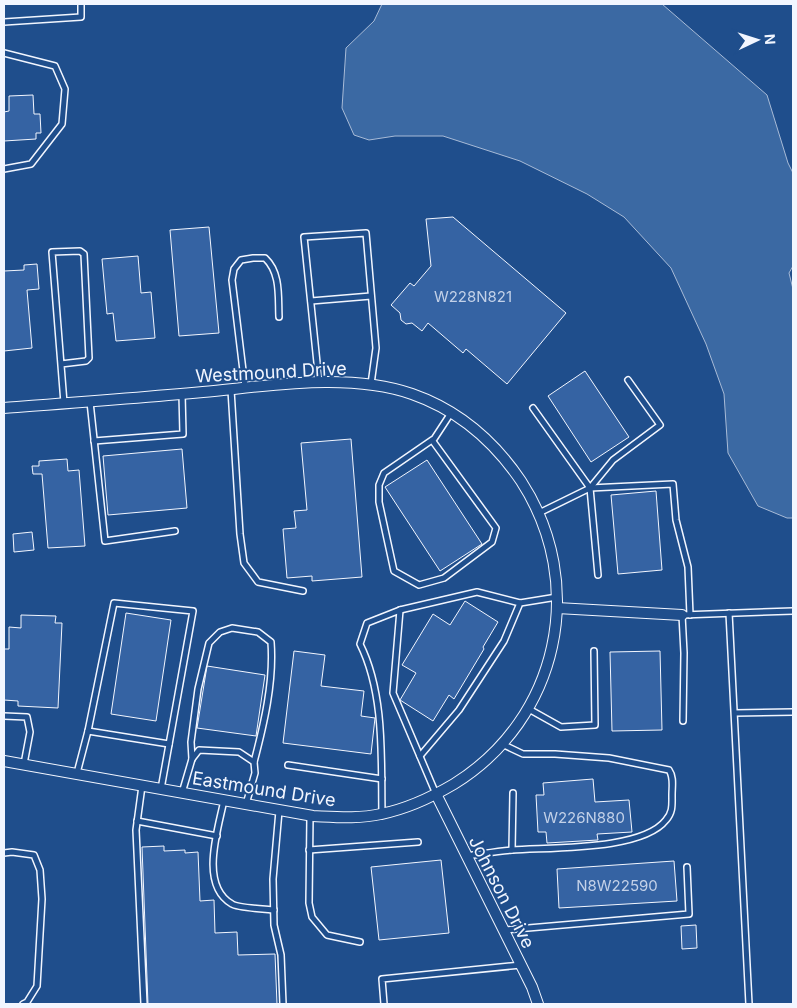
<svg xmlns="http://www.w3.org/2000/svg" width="797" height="1008" viewBox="0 0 797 1008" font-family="Inter,sans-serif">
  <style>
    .water { fill: #3b69a3; stroke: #a8bbd7 }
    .building { fill: #3563a3; stroke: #f2f6ff }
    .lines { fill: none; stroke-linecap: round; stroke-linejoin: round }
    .service-casing { stroke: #f2f6ff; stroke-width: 8 }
    .minor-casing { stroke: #f2f6ff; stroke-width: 12 }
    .service { stroke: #1f4e8c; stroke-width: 5 }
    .minor { stroke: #1f4e8c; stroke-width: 10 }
    .labels { text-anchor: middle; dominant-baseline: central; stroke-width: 4; stroke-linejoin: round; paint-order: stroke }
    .number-label { font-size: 15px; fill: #c3d1e8 }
    .street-label { font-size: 18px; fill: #f2f6ff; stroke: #1f4e8c }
  </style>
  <rect width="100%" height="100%" fill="#1f4e8c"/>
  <!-- water -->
  <path class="water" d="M 382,4 L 662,4 L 767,95 L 788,163 L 793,173 L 793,266 L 789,273 L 793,289 L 793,518 L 787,518 L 758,506 L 728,453 L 724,394 L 706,344 L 671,268 L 624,217 L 587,194 L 520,161 L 443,136 L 395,136 L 369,140 L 354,135 L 342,108 L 346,48 L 374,21 Z"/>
  <!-- building -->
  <g class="building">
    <path d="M 33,95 L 34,114 L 40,114 L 41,133 L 36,133 L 36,139 L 4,141 L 4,112 L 9,111 L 9,96 Z"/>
    <path d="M 453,217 L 566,313 L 507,384 L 466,349 L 463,353 L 428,323 L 422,331 L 412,323 L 406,324 L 401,320 L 400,313 L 391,305 L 410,283 L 414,286 L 431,266 L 426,219 Z"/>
    <path d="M 209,227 L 219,333 L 179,336 L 170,230 Z"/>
    <path d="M 138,256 L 141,293 L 151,292 L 155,338 L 116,341 L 113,313 L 107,314 L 102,259 Z"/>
    <path d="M 37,264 L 39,289 L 27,290 L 32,348 L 4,351 L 4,271 L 24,270 L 24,265 Z"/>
    <path d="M 585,371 L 629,437 L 591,462 L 548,396 Z"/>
    <path d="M 351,439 L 362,577 L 312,581 L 312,576 L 287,578 L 283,529 L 296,528 L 294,511 L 307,510 L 301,443 Z"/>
    <path d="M 182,449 L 187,508 L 108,515 L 103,456 Z"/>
    <path d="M 67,459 L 68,471 L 79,470 L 85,546 L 48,548 L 42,474 L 33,474 L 32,466 L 39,466 L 39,461 Z"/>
    <path d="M 427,460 L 482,544 L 440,571 L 385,487 Z"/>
    <path d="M 656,491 L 662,570 L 618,574 L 611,495 Z"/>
    <path d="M 32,532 L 34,550 L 14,552 L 13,534 Z"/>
    <path d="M 465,601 L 498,622 L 483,647 L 484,649 L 454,699 L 449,695 L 433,721 L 400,700 L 416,673 L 402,665 L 433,614 L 450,625 Z"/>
    <path d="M 126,613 L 171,620 L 156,721 L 111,714 Z"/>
    <path d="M 21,615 L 56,616 L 55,623 L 62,623 L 58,708 L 18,706 L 18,701 L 4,700 L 4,649 L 9,649 L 9,627 L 21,628 Z"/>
    <path d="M 294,651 L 325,655 L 321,686 L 364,691 L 361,716 L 375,718 L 371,754 L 283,743 Z"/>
    <path d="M 660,651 L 662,730 L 612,731 L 610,652 Z"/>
    <path d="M 207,666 L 265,675 L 256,736 L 197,728 Z"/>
    <path d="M 593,779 L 595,802 L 629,800 L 632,832 L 597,834 L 598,840 L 547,843 L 546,832 L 538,832 L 536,795 L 544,795 L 543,783 Z"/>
    <path d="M 164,846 L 164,851 L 185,850 L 185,853 L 198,852 L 200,901 L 214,900 L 215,933 L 237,932 L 238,955 L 275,954 L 277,1004 L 148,1004 L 142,847 Z"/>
    <path d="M 441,860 L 449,933 L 379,940 L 371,867 Z"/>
    <path d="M 674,861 L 677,901 L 559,908 L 557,869 Z"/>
    <path d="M 696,925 L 697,948 L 682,949 L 681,926 Z"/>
  </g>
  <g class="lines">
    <defs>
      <g id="service">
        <path d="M 4,22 L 81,17 L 81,4"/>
        <path d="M 4,53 L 55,66 L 65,89 L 62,124 L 31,164 L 4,169"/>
        <path d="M 311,301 L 371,296"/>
        <path d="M 61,364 L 86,361 L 89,358 L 84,254 L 80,251 L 52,252 L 64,403"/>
        <path d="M 319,382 L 304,237 L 366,233 L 376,348 L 371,384"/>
        <path d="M 245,387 L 232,280 L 234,269 L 241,260 L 253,258 L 265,258 C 281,273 278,297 279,317"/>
        <path d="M 231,390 L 240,534 L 244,563 L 258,582 L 303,591"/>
        <path d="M 90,402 L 105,541 L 175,531"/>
        <path d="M 533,408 L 590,488 L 598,575"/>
        <path d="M 432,440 L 496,528 L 492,542 L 444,578 L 419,585 L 394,571 L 379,502 L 379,485 L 384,473 L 432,440 L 434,439 L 451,413"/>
        <path d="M 94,441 L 183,434 L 182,394"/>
        <path d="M 590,488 L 673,484 L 676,520 L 688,567 L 690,615"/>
        <path d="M 539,513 L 590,488 L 613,460 L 660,425 L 628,380"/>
        <path d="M 400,610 L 477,592 L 520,603"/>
        <path d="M 729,613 L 749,1004"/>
        <path d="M 527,708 L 561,727 L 595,725 L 594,651"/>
        <path d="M 735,713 L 793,712"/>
        <path d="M 4,716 L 27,717 L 30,732 L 24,764"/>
        <path d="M 683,721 L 684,653 L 682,615 L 793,611"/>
        <path d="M 88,731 L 169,744"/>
        <path d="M 420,756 L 459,710 L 504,641 L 520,603 L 557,597"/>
        <path d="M 192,759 L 191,742 L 198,689 L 209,643 L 220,632 L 232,628 L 258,632 L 271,642 C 274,682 264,724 254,762"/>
        <path d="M 288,765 L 382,779"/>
        <path d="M 77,773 L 88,731 L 114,603 L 193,611 L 161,789"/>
        <path d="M 142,786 L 136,830 L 144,1004"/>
        <path d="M 182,793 L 192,759 L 199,750 L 239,752 L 254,762 L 255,773 L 246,804"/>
        <path d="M 224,800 C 218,830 199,885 232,904 C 238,908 265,909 274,910"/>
        <path d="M 279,811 L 273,879 L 274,925 L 281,955 L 283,1004"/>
        <path d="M 382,814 C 381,759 385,694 360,644 L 367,623 L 400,610 L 393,693 L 436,794"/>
        <path d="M 310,816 L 309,903 L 312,917 L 327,935 L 360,942"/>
        <path d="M 137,821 L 217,836"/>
        <path d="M 309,850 L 418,842"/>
        <path d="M 512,850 L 513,793"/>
        <path d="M 4,853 L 12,852 L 34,855 L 40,870 L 42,899 L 37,986 L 27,1002 L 23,1004"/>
        <path d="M 467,856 C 482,854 497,851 512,850 C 549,847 642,851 666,820 C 673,812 672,805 672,795 C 672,786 674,777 669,770 L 609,758 L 555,754 L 523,754 L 502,744"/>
        <path d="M 504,930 L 689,914 L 687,867"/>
        <path d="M 384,1004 L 382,979 L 521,965"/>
      </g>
      <g id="minor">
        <path d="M 4,408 C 70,403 137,398 203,392 C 269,386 348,372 412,394 C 458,410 494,441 521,481 C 588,584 559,719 454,784 C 432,797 406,809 381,814 C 359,819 336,817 313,816 L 4,761"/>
        <path d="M 557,608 L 682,615"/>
        <path d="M 436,794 L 532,987 L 538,1004"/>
      </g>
    </defs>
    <!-- service casing -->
    <use href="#service" class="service-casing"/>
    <!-- minor casing -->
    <use href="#minor" class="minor-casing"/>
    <!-- service -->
    <use href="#service" class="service"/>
    <!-- minor -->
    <use href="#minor" class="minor"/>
  </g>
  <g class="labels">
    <!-- number labels -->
    <g class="number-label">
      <text x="473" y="296">W228N821</text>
      <text x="584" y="817">W226N880</text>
      <text x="617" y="885">N8W22590</text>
    </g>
    <!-- street labels -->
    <g class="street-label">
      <text transform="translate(271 372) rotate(-3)">Westmound Drive</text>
      <text transform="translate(264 789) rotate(9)">Eastmound Drive</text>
      <text transform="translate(502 892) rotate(63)">Johnson Drive</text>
    </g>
  </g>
  <!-- border -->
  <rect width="797" height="1008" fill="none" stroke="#f2f6ff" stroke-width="10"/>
  <!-- north arrow -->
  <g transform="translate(757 40) rotate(86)" stroke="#1f4e8c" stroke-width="4" paint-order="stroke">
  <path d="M0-4L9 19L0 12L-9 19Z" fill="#f2f6ff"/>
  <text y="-8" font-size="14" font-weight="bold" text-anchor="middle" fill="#f2f6ff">N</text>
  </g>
</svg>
